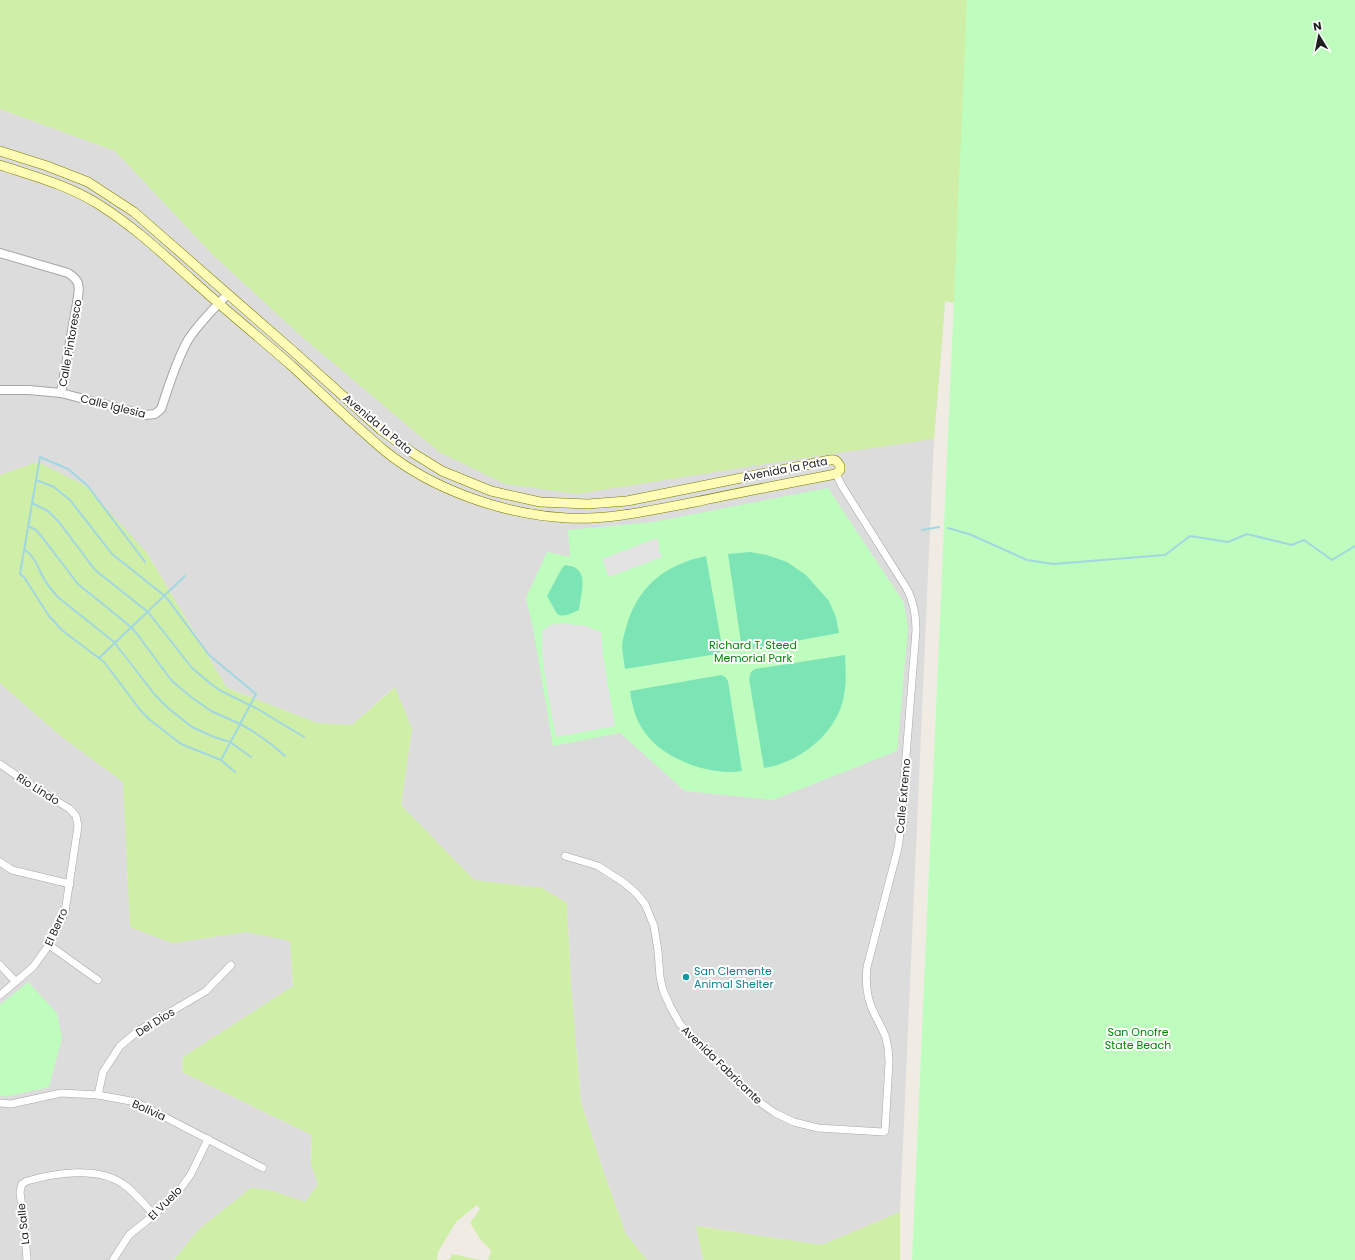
<svg xmlns="http://www.w3.org/2000/svg" width="1355" height="1260" viewBox="0 0 1355 1260" font-family="Poppins,sans-serif">
  <style>
    .residential { fill: #dddcdc }
    .grass { fill: #cfeea7 }
    .park { fill: #bffdbf }
    .pitch { fill: #7de5b5 }
    .parking { fill: #e3e3e3 }
    .lines { fill: none; stroke-linecap: round; stroke-linejoin: round }
    .stream { stroke: #a2d7e1; stroke-width: 2 }
    .minor-casing { stroke: #a6a6a6; stroke-width: 8 }
    .tertiary-casing { stroke: #a6a6a6; stroke-width: 10 }
    .secondary-casing { stroke: #787c00; stroke-width: 10 }
    .minor { stroke: #fff; stroke-width: 7 }
    .tertiary { stroke: #fff; stroke-width: 8 }
    .secondary { stroke: #fefcb5; stroke-width: 9 }
    .culture-dot { fill: #0f9aa8; stroke: #fff; stroke-width: 1.5 }
    .labels { text-anchor: middle; dominant-baseline: central; stroke-width: 4; stroke-linejoin: round; paint-order: stroke }
    .street-label { font-size: 11px; fill: #1f1f1f; stroke: #fff }
    .park-label { font-size: 11px; fill: #048605; stroke: #fff }
    .culture-label { font-size: 11px; fill: #0d838f; stroke: #fff; text-anchor: start }
  </style>
  <rect width="100%" height="100%" fill="#f0ece4"/>
  <!-- residential -->
  <g class="residential">
    <path d="M 0,0 L 956,0 L 950,67 L 952,218 L 934,439 L 900,1212 L 822,1245 L 697,1226 L 703,1260 L 647,1260 L 626,1234 L 604,1173 L 581,1102 L 571,985 L 567,903 L 542,888 L 474,880 L 401,805 L 412,729 L 394,687 L 352,725 L 317,723 L 227,688 L 147,553 L 38,462 L 0,475 L 0,109 L 115,151 L 213,255 Z"/>
    <path d="M 0,683 L 58,734 L 124,782 L 128,888 L 172,943 L 247,932 L 290,940 L 293,986 L 183,1057 L 182,1072 L 312,1135 L 311,1164 L 318,1184 L 305,1203 L 270,1190 L 198,1230 L 174,1260 L 0,1260 Z"/>
  </g>
  <!-- grass -->
  <g class="grass">
    <path d="M 0,0 L 1007,0 L 995,226 L 953,303 L 945,301 L 934,439 L 797,459 L 577,494 L 505,484 L 439,452 L 301,336 L 213,255 L 115,151 L 0,109 Z"/>
    <path d="M 38,462 L 86,486 L 147,553 L 227,688 L 317,723 L 352,725 L 395,687 L 412,729 L 401,805 L 474,880 L 542,888 L 567,903 L 571,985 L 581,1102 L 604,1173 L 626,1234 L 647,1260 L 488,1260 L 491,1250 L 481,1240 L 470,1223 L 480,1209 L 477,1205 L 456,1222 L 438,1252 L 437,1260 L 174,1260 L 198,1230 L 251,1188 L 270,1190 L 305,1202 L 318,1184 L 311,1164 L 312,1135 L 182,1072 L 183,1057 L 293,986 L 290,941 L 247,932 L 172,943 L 130,927 L 123,782 L 58,734 L 0,683 L 0,475 Z"/>
    <path d="M 900,1212 L 900,1260 L 703,1260 L 696,1226 L 822,1245 Z"/>
    <path d="M 452,1254 L 480,1260 L 444,1260 L 450,1259 Z"/>
  </g>
  <!-- park -->
  <g class="park">
    <path d="M 967,0 L 1355,0 L 1355,1260 L 912,1260 Z"/>
    <path d="M 828,488 L 904,603 L 908,629 L 897,751 L 773,800 L 685,791 L 620,733 L 553,746 L 533,628 L 526,598 L 547,552 L 570,557 L 568,530 L 653,522 Z"/>
    <path d="M 28,982 L 57,1013 L 62,1038 L 49,1087 L 5,1097 L 0,1095 L 0,1005 Z"/>
  </g>
  <!-- pitch -->
  <g class="pitch">
    <path d="M 750,552 L 767,555 L 787,562 L 806,575 L 829,601 L 836,617 L 839,633 L 753,649 L 746,648 L 741,643 L 728,554 Z"/>
    <path d="M 706,556 L 722,646 L 721,651 L 717,654 L 625,669 C 624,662 623,655 622,648 C 622,639 626,629 628,621 C 641,583 668,564 706,556 Z"/>
    <path d="M 565,565 C 591,567 581,592 579,610 C 572,613 564,618 557,614 L 547,596 L 562,568 Z"/>
    <path d="M 845,655 C 846,672 847,690 841,707 C 830,738 797,763 764,768 L 749,679 L 751,672 L 755,669 Z"/>
    <path d="M 721,675 L 725,677 L 728,681 L 742,771 C 711,776 665,760 646,734 C 636,722 632,706 630,691 Z"/>
  </g>
  <!-- parking -->
  <g class="parking">
    <path d="M 657,538 L 660,548 L 658,549 L 662,557 L 609,577 L 602,559 Z"/>
    <path d="M 565,623 L 573,625 L 583,625 L 601,632 L 603,656 L 615,726 L 556,737 L 548,695 L 542,653 L 542,631 L 550,625 Z"/>
  </g>
  <g class="lines">
    <!-- stream -->
    <g class="stream">
      <path d="M 36,480 L 54,487 L 70,500 L 112,554 L 165,596 L 169,601 L 209,655 L 256,694 L 221,760 L 235,772"/>
      <path d="M 32,503 L 48,511 L 59,522 L 95,570 L 148,612 L 192,668 L 211,684 L 221,691 L 256,708 L 304,737"/>
      <path d="M 28,526 L 36,530 L 42,537 L 78,584 L 131,627 L 137,634 L 172,681 L 191,697 L 211,711 L 240,724 L 251,730 L 271,744 L 285,756"/>
      <path d="M 948,528 L 969,534 L 1027,560 L 1053,564 L 1165,555 L 1190,536 L 1228,542 L 1247,534 L 1292,545 L 1304,540 L 1332,560 L 1355,546"/>
      <path d="M 922,530 L 939,527"/>
      <path d="M 24,549 C 34,556 37,565 42,575 C 46,583 52,591 59,598 L 114,642 L 155,695 L 168,708 L 192,727 L 214,737 L 230,742 L 251,757"/>
      <path d="M 145,562 L 87,485 L 68,469 L 40,457 L 20,574 L 24,577 L 49,616 L 63,631 L 104,662 L 141,711 L 150,720 L 181,744 L 221,760"/>
      <path d="M 99,658 L 185,576"/>
    </g>
    <defs>
      <g id="minor">
        <path d="M 0,764 L 33,787 L 70,809 L 76,816 L 78,826 L 65,912 L 49,945 L 33,967 L 0,995"/>
        <path d="M 565,856 L 598,866 L 623,882 L 636,893 L 645,904 L 654,926 L 658,951 L 660,977 L 663,990 L 670,1006 L 680,1024 L 758,1101 L 775,1113 L 794,1122 L 818,1128 L 883,1132 L 885,1131 L 889,1062 C 889,1054 888,1046 886,1038 C 883,1030 879,1023 875,1015 C 867,1000 865,984 867,967 L 898,848 L 900,833 L 916,630 C 916,616 914,602 907,589 L 842,486 L 836,474"/>
        <path d="M 0,862 L 12,870 L 70,884"/>
        <path d="M 49,945 L 98,980"/>
        <path d="M 0,965 L 16,982"/>
        <path d="M 98,1095 L 103,1072 L 120,1046 L 138,1031 L 206,991 L 231,965"/>
        <path d="M 0,1103 L 11,1104 L 61,1093 L 98,1095 L 136,1102 L 263,1168"/>
        <path d="M 27,1260 L 25,1234 L 20,1192 L 22,1184 L 27,1181 C 55,1173 98,1166 123,1184 C 135,1192 144,1204 154,1215"/>
        <path d="M 113,1260 L 129,1235 L 154,1215 L 181,1188 L 191,1174 L 208,1139"/>
      </g>
      <g id="tertiary">
        <path d="M 0,253 L 68,273 C 79,280 80,285 78,297 L 61,393"/>
        <path d="M 0,390 L 29,390 L 61,393 L 145,415 L 155,414 L 161,409 C 169,386 176,361 188,340 C 199,323 214,308 228,294"/>
      </g>
      <path id="secondary" d="M 0,151 L 47,166 L 88,182 L 134,212 L 293,351 L 381,430 L 413,453 L 442,471 L 491,491 L 540,502 L 588,504 L 627,501 L 830,460 C 836,459 837,461 840,466 L 840,470 L 836,474 C 789,483 742,492 695,502 C 653,510 610,520 567,518 C 506,515 433,490 385,451 C 353,424 323,395 293,367 C 259,337 224,309 191,279 C 161,252 132,225 98,204 C 68,185 33,176 0,165"/>
    </defs>
    <!-- minor casing -->
    <use href="#minor" class="minor-casing"/>
    <!-- tertiary casing -->
    <use href="#tertiary" class="tertiary-casing"/>
    <!-- secondary casing -->
    <use href="#secondary" class="secondary-casing"/>
    <!-- minor -->
    <use href="#minor" class="minor"/>
    <!-- tertiary -->
    <use href="#tertiary" class="tertiary"/>
    <!-- secondary -->
    <use href="#secondary" class="secondary"/>
  </g>
  <!-- markers -->
  <circle class="culture-dot" cx="686" cy="977" r="4"/>
  <g class="labels">
    <!-- street labels -->
    <g class="street-label">
      <text transform="translate(70 343) rotate(-80)">Calle Pintoresco</text>
      <text transform="translate(113 406) rotate(14)">Calle Iglesia</text>
      <text transform="translate(378 424) rotate(40)">Avenida la Pata</text>
      <text transform="translate(785 469) rotate(-11)">Avenida la Pata</text>
      <text transform="translate(38 789) rotate(32)">Rio Lindo</text>
      <text transform="translate(903 796) rotate(-85)">Calle Extremo</text>
      <text transform="translate(56 927) rotate(-66)">El Berro</text>
      <text transform="translate(155 1022) rotate(-32)">Del Dios</text>
      <text transform="translate(722 1065) rotate(44)">Avenida Fabricante</text>
      <text transform="translate(149 1110) rotate(24)">Bolivia</text>
      <text transform="translate(165 1203) rotate(-45)">El Vuelo</text>
      <text transform="translate(23 1224) rotate(-96)">La Salle</text>
    </g>
    <!-- park labels -->
    <g class="park-label">
      <text x="753" y="645">Richard T. Steed<tspan x="753" dy="13">Memorial Park</tspan></text>
      <text x="1138" y="1032">San Onofre<tspan x="1138" dy="13">State Beach</tspan></text>
    </g>
    <!-- culture labels -->
    <g class="culture-label">
      <text x="694" y="971">San Clemente<tspan x="694" dy="13">Animal Shelter</tspan></text>
    </g>
  </g>
  <!-- north arrow -->
  <g transform="translate(1319 36) rotate(350)" stroke="#ffffff" stroke-width="3" paint-order="stroke">
  <path d="M0-3L7 15L0 10L-7 15Z" fill="#1f1f1f"/>
  <text y="-6" font-size="11" font-weight="bold" text-anchor="middle" fill="#1f1f1f">N</text>
  </g>
</svg>
